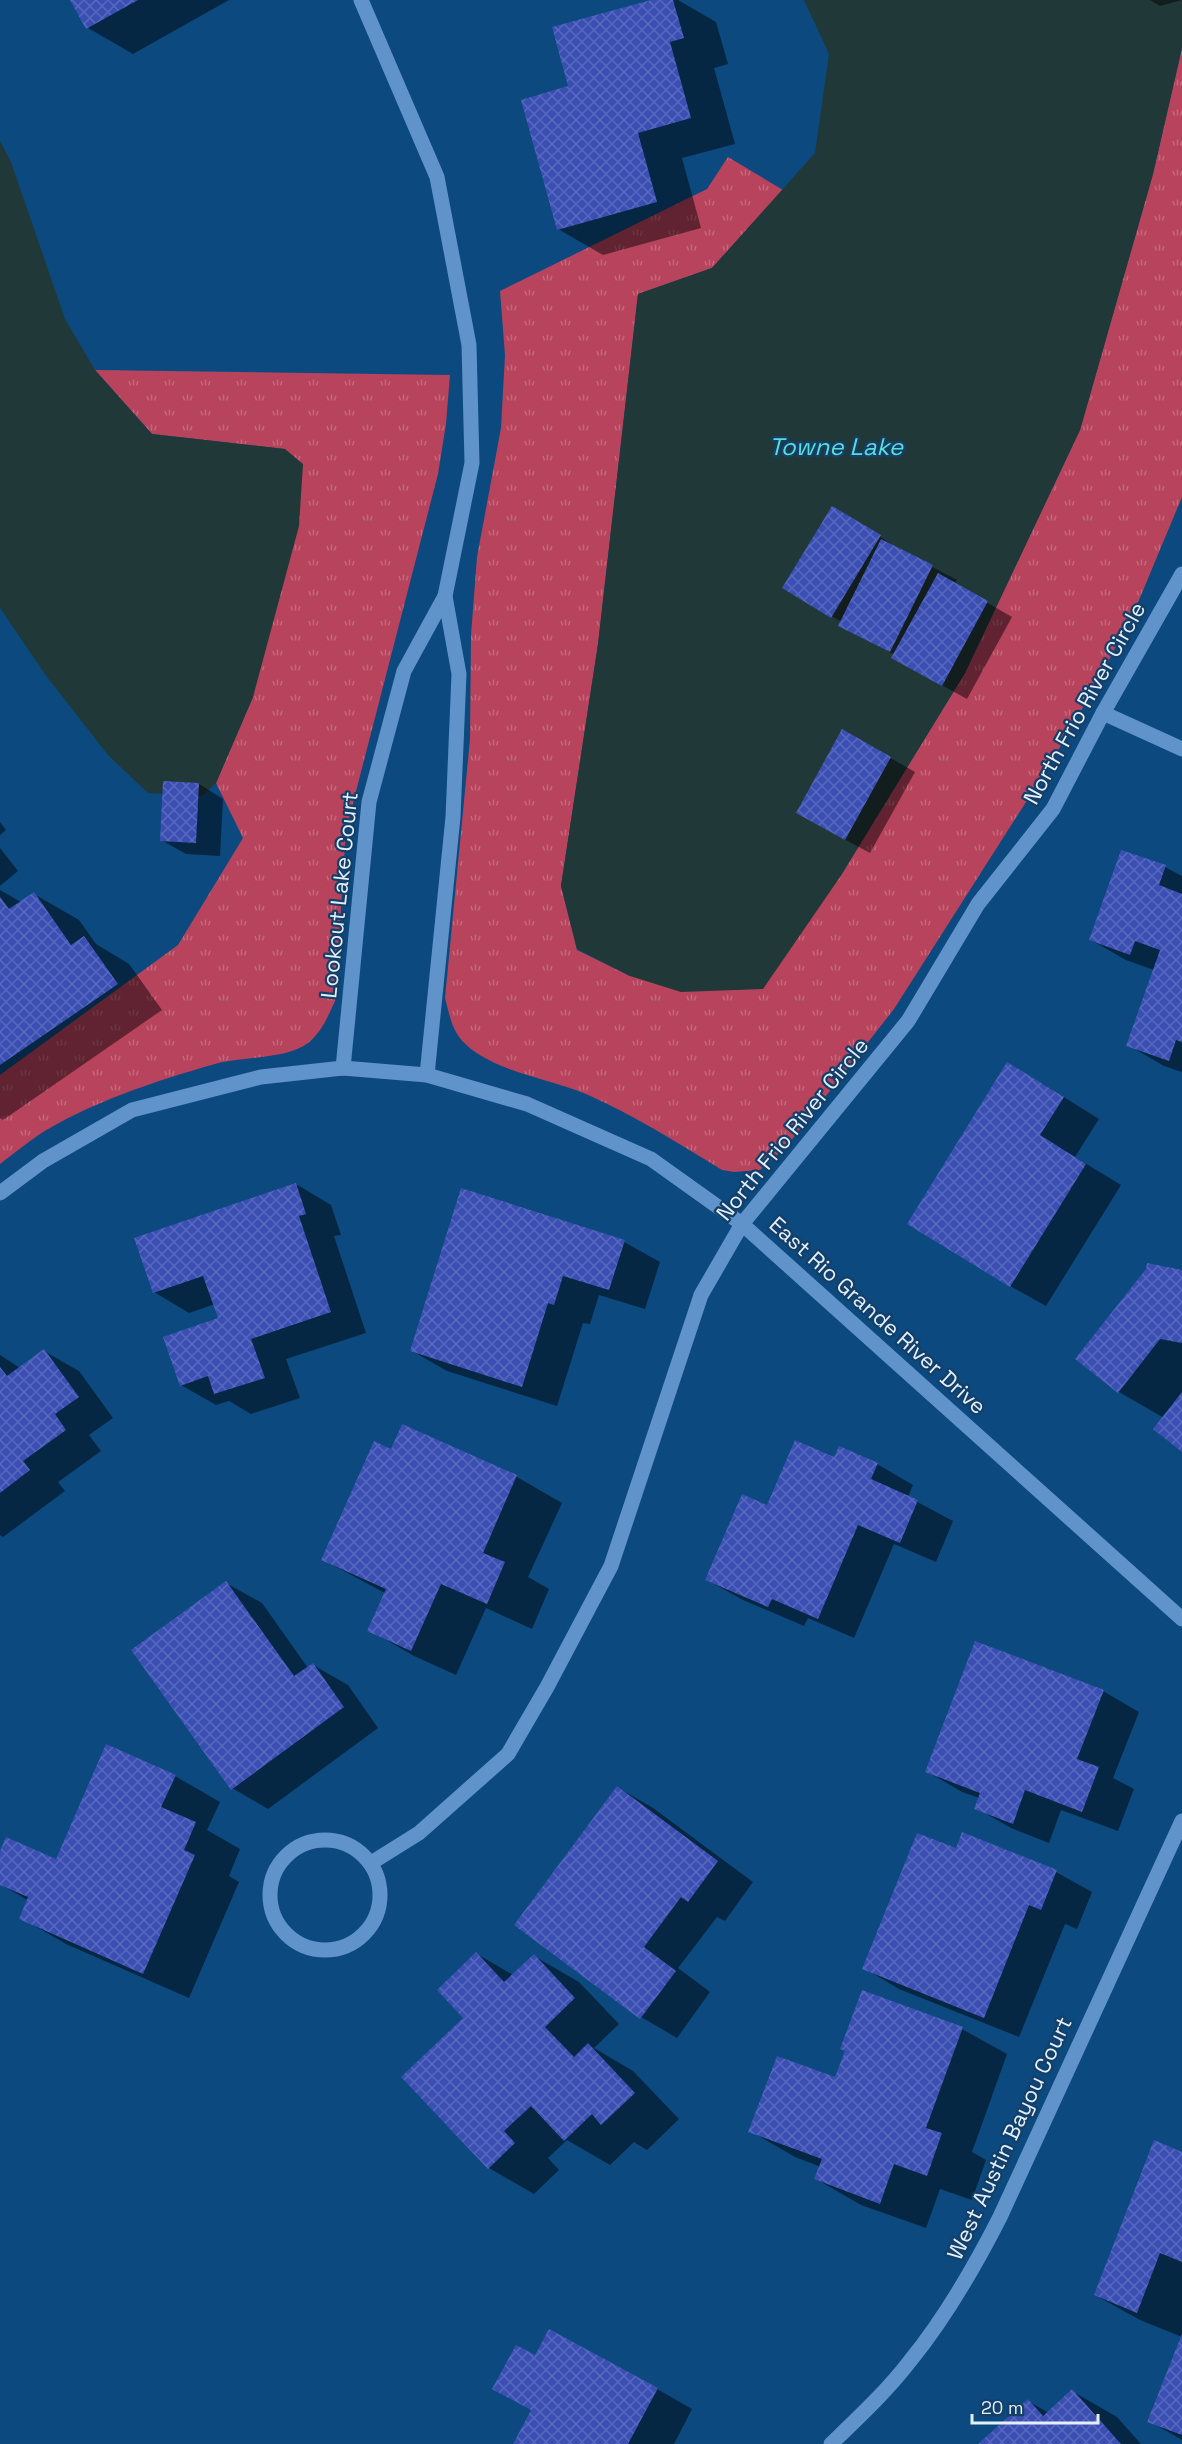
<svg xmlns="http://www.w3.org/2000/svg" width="1182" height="2444" viewBox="0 0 1182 2444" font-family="'Space Grotesk',sans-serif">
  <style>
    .grass { fill: url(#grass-tufts) }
    .water { fill: #203938 }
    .shadow { fill: #0007 }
    .building { fill: url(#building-cross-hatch) }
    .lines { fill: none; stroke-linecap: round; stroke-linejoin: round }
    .minor { stroke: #5f93ca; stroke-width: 15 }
    .labels { text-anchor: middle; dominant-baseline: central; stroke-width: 4.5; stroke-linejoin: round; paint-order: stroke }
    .street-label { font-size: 22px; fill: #e3effc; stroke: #133f68 }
    .water-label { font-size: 24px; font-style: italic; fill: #5bddd6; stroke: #133f68 }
  </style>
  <defs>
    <pattern id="grass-tufts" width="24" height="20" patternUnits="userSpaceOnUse" patternTransform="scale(1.5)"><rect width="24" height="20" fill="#b7435c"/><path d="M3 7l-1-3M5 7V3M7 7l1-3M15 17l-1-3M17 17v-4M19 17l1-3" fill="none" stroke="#c4687c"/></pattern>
    <pattern id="building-cross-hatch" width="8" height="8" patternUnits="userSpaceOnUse" patternTransform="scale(1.5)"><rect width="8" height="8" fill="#3b4fb3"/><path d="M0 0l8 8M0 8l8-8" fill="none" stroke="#5769be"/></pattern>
  </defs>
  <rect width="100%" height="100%" fill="#0c497e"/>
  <!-- grass -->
  <g class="grass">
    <path d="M 1182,48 L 1182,497 L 1139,600 L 1100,678 L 1049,766 L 894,1009 L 786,1147 L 760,1170 L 734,1172 L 722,1170 C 678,1143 634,1115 586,1094 C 548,1078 505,1074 471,1049 C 452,1034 451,1020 445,998 L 470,739 L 471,635 L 477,557 L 501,428 L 505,355 L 500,291 L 707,189 L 728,157 L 783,190 L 712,268 L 638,294 L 598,644 L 561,886 L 577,950 L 630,976 L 840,877 L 965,673 L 1080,430 L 1153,174 Z"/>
    <path d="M 95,370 L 450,375 L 446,424 L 438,474 L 346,830 L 335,1001 C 328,1016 322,1032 308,1043 C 285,1060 242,1056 215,1064 C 158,1080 86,1104 37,1136 C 24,1145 12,1155 0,1164 L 0,1075 L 178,945 L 243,838 L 216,783 L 253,697 L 285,449 L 152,434 Z"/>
  </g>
  <!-- water -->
  <g class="water">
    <path d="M 804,0 L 1182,0 L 1182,48 L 1153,174 L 1080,430 L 965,673 L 840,877 L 763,989 L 681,992 L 630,976 L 577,949 L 561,886 L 598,644 L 638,294 L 712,268 L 815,153 L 829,54 Z"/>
    <path d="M 0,141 L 11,162 L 65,319 L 95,370 L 152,434 L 285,449 L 303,464 L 299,526 L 253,697 L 216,783 L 202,796 L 148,793 L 108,755 L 47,677 L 0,608 Z"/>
  </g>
  <!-- shadow -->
  <g class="shadow">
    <path d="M 72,0 L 229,0 L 133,54 L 88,28 Z"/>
    <path d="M 656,0 L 678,0 L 716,22 L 728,64 L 714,68 L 735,144 L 682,158 L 701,228 L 603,255 L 558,229 L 570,87 Z"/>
    <path d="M 1150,0 L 1182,0 L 1160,6 Z"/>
    <path d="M 857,522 L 904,552 L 957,580 L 955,584 L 1012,617 L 967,699 L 918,672 L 895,655 L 840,625 L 842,622 L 784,588 Z"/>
    <path d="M 843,731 L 915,772 L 870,853 L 822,827 Z"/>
    <path d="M 165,783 L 199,784 L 223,799 L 220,856 L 186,854 L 161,840 Z"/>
    <path d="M 0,822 L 6,830 L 0,835 Z"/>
    <path d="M 0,848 L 18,871 L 0,886 Z"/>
    <path d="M 1165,867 L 1182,876 L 1182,1072 L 1164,1066 L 1128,1045 L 1154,970 L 1126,960 L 1091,940 Z"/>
    <path d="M 0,890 L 21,902 L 34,894 L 79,920 L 96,944 L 129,964 L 162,1010 L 3,1120 L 0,1118 Z"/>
    <path d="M 1043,1084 L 1099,1119 L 1075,1157 L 1121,1185 L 1046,1306 L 1010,1286 Z"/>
    <path d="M 296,1184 L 331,1205 L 341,1235 L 334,1236 L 366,1333 L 286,1359 L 300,1398 L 251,1414 L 229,1401 L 216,1405 L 181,1385 L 220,1319 L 215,1304 L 189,1313 L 154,1292 Z"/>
    <path d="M 624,1242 L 660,1262 L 645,1309 L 599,1295 L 590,1324 L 583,1323 L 557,1406 L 447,1371 L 412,1351 Z"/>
    <path d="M 1182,1271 L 1182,1450 L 1164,1418 L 1119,1392 L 1077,1359 Z"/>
    <path d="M 44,1351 L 79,1371 L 113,1418 L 89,1435 L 101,1451 L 58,1482 L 65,1491 L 3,1537 L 0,1535 L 0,1355 L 20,1368 Z"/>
    <path d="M 403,1426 L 517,1477 L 562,1503 L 528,1577 L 549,1589 L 532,1629 L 486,1608 L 456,1675 L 414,1656 L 369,1630 L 385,1593 L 323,1560 L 392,1451 Z"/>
    <path d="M 835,1459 L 877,1464 L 913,1485 L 908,1497 L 953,1521 L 936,1562 L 894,1544 L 854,1638 L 808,1618 L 804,1626 L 743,1600 L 707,1580 L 768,1507 Z"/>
    <path d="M 226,1583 L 262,1603 L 308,1668 L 313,1665 L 348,1685 L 378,1728 L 268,1809 L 232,1788 Z"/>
    <path d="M 1103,1691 L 1139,1712 L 1113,1778 L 1134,1789 L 1118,1831 L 1061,1810 L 1049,1843 L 1011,1828 L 976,1808 L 979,1798 L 962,1792 L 926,1771 Z"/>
    <path d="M 175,1776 L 220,1802 L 207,1830 L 240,1849 L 229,1876 L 239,1882 L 189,1998 L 66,1944 L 21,1918 L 29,1901 L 0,1884 L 0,1855 L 57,1861 Z"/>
    <path d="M 617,1787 L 653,1808 L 753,1882 L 725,1921 L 717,1917 L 678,1968 L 710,1992 L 677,2038 L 641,2017 Z"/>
    <path d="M 956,1850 L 1056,1872 L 1092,1892 L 1077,1929 L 1065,1924 L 1019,2037 L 899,1989 L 864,1968 Z"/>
    <path d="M 477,1954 L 513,1975 L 534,1956 L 579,1982 L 619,2024 L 594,2048 L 633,2071 L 679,2119 L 647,2150 L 634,2142 L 610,2165 L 567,2140 L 548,2158 L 559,2170 L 534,2194 L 489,2168 L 465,2018 Z"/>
    <path d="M 962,2029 L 1007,2054 L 972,2152 L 986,2160 L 972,2200 L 940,2189 L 926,2228 L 861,2205 L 816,2179 L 821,2167 L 795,2157 L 750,2131 L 836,2079 Z"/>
    <path d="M 1182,2153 L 1182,2440 L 1149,2421 L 1182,2337 L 1140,2320 L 1095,2295 Z"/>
    <path d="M 657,2389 L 692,2409 L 674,2444 L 515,2444 L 532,2410 Z"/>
    <path d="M 1072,2391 L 1117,2417 L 1141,2444 L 981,2444 L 1028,2401 L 1049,2413 Z"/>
  </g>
  <!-- building -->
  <g class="building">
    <path d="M 70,0 L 138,0 L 86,29 Z"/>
    <path d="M 651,0 L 673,0 L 684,38 L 670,42 L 691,118 L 638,133 L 657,202 L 557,230 L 521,100 L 568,86 L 552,27 Z"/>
    <path d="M 832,506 L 881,535 L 831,618 L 782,588 Z"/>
    <path d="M 881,539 L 933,565 L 890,652 L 838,626 Z"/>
    <path d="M 938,573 L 988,601 L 942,686 L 891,658 Z"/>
    <path d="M 842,729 L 891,757 L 845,840 L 796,813 Z"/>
    <path d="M 163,781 L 199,783 L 196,843 L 160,841 Z"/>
    <path d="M 1121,850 L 1166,865 L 1159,885 L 1182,894 L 1182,1042 L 1176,1040 L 1169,1061 L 1126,1046 L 1160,950 L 1135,941 L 1130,955 L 1089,940 Z"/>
    <path d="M 34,892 L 71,945 L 84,936 L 118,984 L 0,1065 L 0,897 L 9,909 Z"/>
    <path d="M 1007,1062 L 1064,1097 L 1040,1135 L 1086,1164 L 1010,1287 L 907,1224 Z"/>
    <path d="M 296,1183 L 306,1214 L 299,1216 L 331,1312 L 251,1339 L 265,1378 L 214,1394 L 208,1376 L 180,1386 L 163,1337 L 218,1318 L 203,1276 L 153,1293 L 134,1238 Z"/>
    <path d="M 461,1188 L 625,1240 L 609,1290 L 563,1276 L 554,1305 L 548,1303 L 522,1387 L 410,1351 Z"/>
    <path d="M 1147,1263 L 1182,1270 L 1182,1343 L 1160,1339 L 1118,1393 L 1075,1359 L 1146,1269 Z"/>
    <path d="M 44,1349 L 79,1397 L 55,1414 L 66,1430 L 23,1461 L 30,1470 L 0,1493 L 0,1367 L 7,1376 Z"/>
    <path d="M 1182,1392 L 1182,1452 L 1153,1429 Z"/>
    <path d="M 402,1424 L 517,1475 L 483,1553 L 505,1562 L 487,1604 L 441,1584 L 411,1651 L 367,1631 L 386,1589 L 321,1560 L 374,1441 L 391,1449 Z"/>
    <path d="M 795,1440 L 834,1457 L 839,1446 L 878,1463 L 871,1479 L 918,1500 L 900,1543 L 858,1525 L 818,1619 L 772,1599 L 768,1607 L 705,1580 L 742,1494 L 767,1505 Z"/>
    <path d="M 226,1581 L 294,1676 L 313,1663 L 344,1707 L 231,1790 L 131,1650 Z"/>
    <path d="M 975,1641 L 1104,1690 L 1077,1759 L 1099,1767 L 1082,1812 L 1025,1790 L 1013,1824 L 974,1809 L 980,1793 L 925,1772 Z"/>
    <path d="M 106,1744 L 176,1775 L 161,1807 L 196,1822 L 184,1850 L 195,1855 L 143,1974 L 19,1919 L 28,1897 L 0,1885 L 0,1851 L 6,1837 L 56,1859 Z"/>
    <path d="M 617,1786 L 718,1861 L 688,1902 L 681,1897 L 644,1947 L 676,1971 L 640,2019 L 514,1925 Z"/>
    <path d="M 962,1832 L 1057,1870 L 1041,1910 L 1029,1905 L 984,2018 L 862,1969 L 917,1833 L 956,1848 Z"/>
    <path d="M 476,1952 L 504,1982 L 534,1954 L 575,1998 L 545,2027 L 574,2057 L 588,2043 L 635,2093 L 601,2125 L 592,2114 L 564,2141 L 531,2106 L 504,2131 L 515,2143 L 488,2169 L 401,2077 L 463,2018 L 437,1990 Z"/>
    <path d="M 862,1990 L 963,2027 L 926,2128 L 942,2133 L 927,2176 L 894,2164 L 880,2204 L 814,2179 L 822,2159 L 748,2132 L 777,2056 L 835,2077 L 845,2051 L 840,2049 Z"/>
    <path d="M 1154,2140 L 1182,2152 L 1182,2262 L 1160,2253 L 1137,2313 L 1094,2295 Z"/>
    <path d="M 549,2329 L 658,2388 L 628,2444 L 513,2444 L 531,2410 L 492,2389 L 516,2345 L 535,2355 Z"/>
    <path d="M 1182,2334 L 1182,2435 L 1147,2422 Z"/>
    <path d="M 1072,2389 L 1121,2444 L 978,2444 L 1028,2399 L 1043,2416 Z"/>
  </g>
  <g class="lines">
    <!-- minor -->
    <g class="minor">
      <path d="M 1103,713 L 1182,749"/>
      <path d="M 343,1068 L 369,802 L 404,671 L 445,596 L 472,463 L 469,345 L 437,177 L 361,0"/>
      <path d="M 427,1075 L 453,817 L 459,674 L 445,596"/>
      <path d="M 0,1193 L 43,1161 L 132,1110 L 261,1077 L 343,1068 L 427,1075 L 527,1104 L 651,1159 L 742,1224 L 1182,1619"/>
      <circle cx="325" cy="1895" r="55"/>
      <path d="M 371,1863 L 419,1833 L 508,1754 L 547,1687 L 611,1566 L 701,1295 L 742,1224 L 908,1021 L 978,904 L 1053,809 L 1103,713 L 1182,574"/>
      <path d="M 831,2444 C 858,2418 887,2391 910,2361 C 946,2317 974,2268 1000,2217 L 1182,1821"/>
    </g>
  </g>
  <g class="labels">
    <!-- street labels -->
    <g class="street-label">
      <text transform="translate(1084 703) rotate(-61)">North Frio River Circle</text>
      <text transform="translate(339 895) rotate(-84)">Lookout Lake Court</text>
      <text transform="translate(792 1129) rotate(-51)">North Frio River Circle</text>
      <text transform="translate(878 1315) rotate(42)">East Rio Grande River Drive</text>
      <text transform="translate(1009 2138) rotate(-65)">West Austin Bayou Court</text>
    </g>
    <!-- water labels -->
    <g class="water-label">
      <text x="836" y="446">Towne Lake</text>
    </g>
  </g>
  <!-- scale -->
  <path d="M972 2414v9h126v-9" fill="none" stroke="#e3effc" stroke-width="3"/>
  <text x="981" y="2414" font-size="18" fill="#e3effc" stroke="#133f68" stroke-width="4.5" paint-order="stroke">20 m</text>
</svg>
